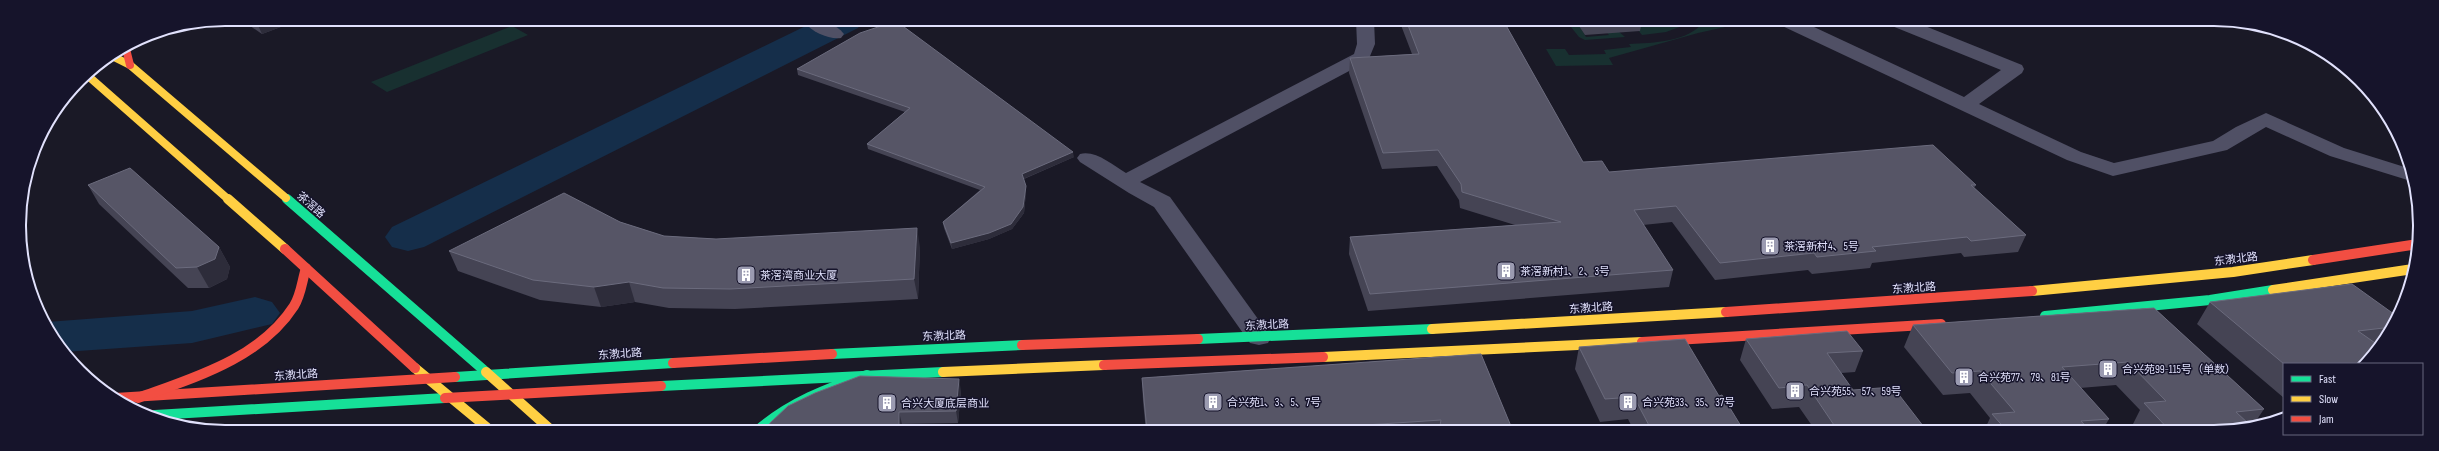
<svg xmlns="http://www.w3.org/2000/svg" width="2439" height="451" viewBox="0 0 2439 451" font-family="'Sofia Sans Condensed','Noto Sans SC',sans-serif">
  <style>
    .green { fill: #183030 }
    .lines { fill: none; stroke-linecap: round; stroke-linejoin: round }
    .river { fill: #152e4a; fill-rule: evenodd }
    .street { fill: #505065; fill-rule: evenodd }
    .fast-far1 { stroke: #16e098; stroke-width: 8 }
    .fast { stroke: #16e098; stroke-width: 10 }
    .slow-far1 { stroke: #ffcf43; stroke-width: 8 }
    .slow { stroke: #ffcf43; stroke-width: 10 }
    .jam-far1 { stroke: #f24e42; stroke-width: 8 }
    .jam { stroke: #f24e42; stroke-width: 10 }
    .wall { fill: #454454 }
    .shaded-wall { fill: #2d2c3a }
    .building { fill: #565566; stroke: #6b6b7d }
    .labels { text-anchor: middle; dominant-baseline: central; stroke-width: 3; stroke-linejoin: round; paint-order: stroke }
    .street-label { font-size: 11px; fill: #e1e1fc; stroke: #16142b }
    .poi-label { font-size: 11px; fill: #e1e1fc; stroke: #16142b; text-anchor: start }
    .rim { fill: none; stroke: #e1e1fc; stroke-width: 2 }
  </style>
  <rect width="100%" height="100%" fill="#1a1926"/>
  <!-- green -->
  <g class="green">
    <path d="M 1630,20 L 1685,20 L 1685,25 L 1666,32 L 1642,35 Z"/>
    <path d="M 1715,20 L 1757,20 L 1698,33 L 1609,58 L 1613,65 L 1556,66 L 1546,49 L 1565,49 L 1569,55 L 1606,54 L 1604,50 L 1631,47 L 1629,44 C 1652,43 1690,42 1704,21 Z"/>
    <path d="M 512,26 L 528,35 L 387,92 L 371,82 Z"/>
    <path d="M 1571,27 L 1580,27 L 1586,37 L 1609,35 L 1604,29 L 1618,31 L 1625,37 L 1585,40 L 1579,37 Z"/>
  </g>
  <g class="lines">
    <!-- river -->
    <g class="river">
      <path d="M 818,20 L 863,20 L 858,28 L 424,247 L 408,251 L 392,247 L 385,237 L 392,227 Z"/>
      <path d="M 255,297 L 272,302 L 280,313 L 272,324 L 192,343 L 64,352 L 47,322 L 192,311 Z"/>
    </g>
    <!-- street -->
    <g class="street">
      <path d="M 808,20 C 820,20 836,23 844,34 L 841,38 C 830,40 812,32 805,23 Z"/>
      <path d="M 1356,20 L 1374,20 L 1375,44 L 1368,61 L 1140,182 L 1170,197 L 1271,337 L 1268,343 L 1259,345 L 1250,343 L 1154,207 L 1129,193 L 1080,162 L 1077,158 L 1080,154 C 1096,150 1112,165 1126,173 L 1354,54 L 1357,44 Z"/>
      <path d="M 1776,20 L 1799,20 L 1964,97 L 2001,70 L 1887,24 L 1885,20 L 1910,20 L 2022,65 L 2024,69 L 2022,73 L 1979,104 L 2081,152 L 2114,163 L 2213,141 L 2236,127 L 2266,113 L 2344,148 L 2411,169 L 2414,182 L 2330,156 L 2266,127 L 2227,150 L 2113,176 L 2067,160 L 1778,24 Z"/>
    </g>
    <!-- fast-far1 -->
    <path class="fast-far1" d="M 286,198 L 288,200"/>
    <!-- fast -->
    <g class="fast">
      <path d="M 287,199 L 486,372"/>
      <path d="M 2045,316 L 2210,300 L 2273,290"/>
      <path d="M 1198,339 L 1432,329"/>
      <path d="M 832,354 L 1022,345"/>
      <path d="M 455,377 L 673,363"/>
      <path d="M 661,386 L 943,372"/>
      <path d="M 155,415 L 445,398"/>
      <path d="M 757,431 C 789,403 827,388 867,375"/>
    </g>
    <!-- slow-far1 -->
    <g class="slow-far1">
      <path d="M 114,57 L 130,65 L 286,198"/>
      <path d="M 87,75 L 229,200"/>
    </g>
    <!-- slow -->
    <g class="slow">
      <path d="M 228,199 L 285,249"/>
      <path d="M 2273,290 L 2413,269"/>
      <path d="M 2032,291 L 2233,272 L 2313,260"/>
      <path d="M 1432,329 L 1726,312"/>
      <path d="M 1323,357 L 1642,342"/>
      <path d="M 415,368 L 490,430"/>
      <path d="M 486,372 L 551,430"/>
      <path d="M 943,372 L 1104,365"/>
    </g>
    <!-- jam-far1 -->
    <path class="jam-far1" d="M 126,49 L 130,65"/>
    <!-- jam -->
    <g class="jam">
      <path d="M 285,249 L 415,368"/>
      <path d="M 2313,260 L 2418,244"/>
      <path d="M 1726,312 L 2032,291"/>
      <path d="M 1642,342 L 1941,324"/>
      <path d="M 1022,345 L 1198,339"/>
      <path d="M 673,363 L 832,354"/>
      <path d="M 1104,365 L 1323,357"/>
      <path d="M 115,398 L 455,377"/>
      <path d="M 138,398 C 193,378 260,359 294,306 C 301,295 302,281 306,268"/>
      <path d="M 445,398 L 661,386"/>
    </g>
  </g>
  <!-- wall -->
  <g class="wall">
    <path d="M 240,19 L 302,19 L 262,34 Z"/>
    <path d="M 1399,20 L 1503,20 L 1583,162 L 1609,172 L 1976,185 L 1974,188 L 2026,235 L 2018,252 L 1964,257 L 1961,253 L 1872,263 L 1870,268 L 1812,274 L 1808,270 L 1715,280 L 1672,222 L 1643,225 L 1673,270 L 1669,287 L 1368,311 L 1349,254 L 1350,237 L 1515,225 L 1460,208 L 1459,200 L 1437,166 L 1382,169 L 1349,73 L 1350,58 L 1412,54 Z"/>
    <path d="M 1575,20 L 1678,20 L 1663,21 L 1662,25 L 1641,26 L 1640,31 L 1585,35 Z"/>
    <path d="M 797,69 L 1074,157 L 1024,179 L 1026,192 L 1024,213 L 1012,229 L 989,239 L 952,249 L 944,228 L 943,222 L 980,190 L 868,149 L 867,144 L 905,112 L 798,75 Z"/>
    <path d="M 88,185 L 219,247 L 230,267 L 227,279 L 209,288 L 188,288 L 99,204 Z"/>
    <path d="M 620,222 L 664,236 L 716,239 L 920,247 L 918,299 L 735,309 L 669,308 L 635,302 L 601,307 L 540,300 L 458,271 L 449,251 Z"/>
    <path d="M 2210,302 L 2398,317 L 2365,364 L 2284,364 L 2284,398 L 2197,324 Z"/>
    <path d="M 2154,308 L 2264,409 L 2254,424 L 2227,432 L 2137,431 L 2132,426 L 2140,410 L 2116,385 L 2080,388 L 2109,419 L 2102,431 L 1984,431 L 1990,418 L 1970,393 L 1943,395 L 1904,347 L 1913,325 Z"/>
    <path d="M 1746,339 L 1863,351 L 1855,372 L 1841,373 L 1853,390 L 1927,431 L 1812,431 L 1813,430 L 1815,430 L 1799,407 L 1772,409 L 1740,360 Z"/>
    <path d="M 1579,347 L 1719,396 L 1744,431 L 1634,431 L 1628,419 L 1600,422 L 1575,369 Z"/>
    <path d="M 1481,354 L 1513,431 L 1146,431 L 1143,401 L 1142,378 Z"/>
    <path d="M 961,391 L 958,423 L 902,424 L 902,431 L 815,393 Z"/>
  </g>
  <!-- shaded-wall -->
  <g class="shaded-wall">
    <path d="M 261,19 L 302,19 L 262,34 L 256,21 Z"/>
    <path d="M 1073,152 L 1074,157 L 1023,179 L 1022,174 Z"/>
    <path d="M 1026,186 L 1026,192 L 1024,213 L 1012,229 L 989,239 L 952,249 L 951,243 Z"/>
    <path d="M 917,228 L 920,247 L 918,299 L 914,279 Z"/>
    <path d="M 219,247 L 230,267 L 227,279 L 209,288 L 197,267 Z"/>
    <path d="M 629,282 L 635,302 L 601,307 L 594,287 Z"/>
    <path d="M 959,379 L 961,391 L 958,423 L 956,411 Z"/>
    <path d="M 899,412 L 902,424 L 902,431 L 899,431 Z"/>
  </g>
  <!-- building -->
  <g class="building">
    <path d="M 253,19 L 261,19 L 256,21 Z"/>
    <path d="M 1406,20 L 1503,20 L 1583,162 L 1602,161 L 1609,172 L 1933,145 L 1976,185 L 1971,185 L 2026,235 L 1971,241 L 1967,237 L 1872,247 L 1876,251 L 1817,257 L 1814,253 L 1720,263 L 1676,206 L 1634,210 L 1673,270 L 1370,294 L 1350,237 L 1561,222 L 1462,192 L 1461,184 L 1438,150 L 1383,153 L 1350,58 L 1419,54 Z"/>
    <path d="M 896,21 L 1073,152 L 1022,174 L 1026,186 L 1023,207 L 1011,224 L 989,233 L 951,243 L 943,222 L 985,187 L 867,144 L 910,108 L 797,69 L 860,33 Z"/>
    <path d="M 130,168 L 219,247 L 215,259 L 197,267 L 176,268 L 88,185 Z"/>
    <path d="M 564,193 L 620,222 L 664,236 L 716,239 L 917,228 L 914,279 L 730,289 L 663,288 L 629,282 L 594,287 L 533,280 L 449,251 Z"/>
    <path d="M 2352,284 L 2398,317 L 2392,327 L 2358,331 L 2378,345 L 2365,364 L 2284,364 L 2210,302 Z"/>
    <path d="M 2154,308 L 2264,409 L 2236,412 L 2250,425 L 2227,432 L 2171,432 L 2144,403 L 2166,401 L 2128,362 L 2062,367 L 2109,419 L 2081,421 L 2090,431 L 2007,431 L 1992,414 L 2015,412 L 1980,371 L 1952,373 L 1913,325 Z"/>
    <path d="M 1847,331 L 1863,351 L 1827,353 L 1853,390 L 1893,387 L 1927,431 L 1813,431 L 1813,430 L 1836,428 L 1807,385 L 1779,388 L 1746,339 Z"/>
    <path d="M 1685,339 L 1719,396 L 1722,395 L 1744,431 L 1652,431 L 1634,397 L 1605,399 L 1579,347 Z"/>
    <path d="M 1481,354 L 1513,431 L 1439,431 L 1441,420 L 1274,431 L 1244,431 L 1244,427 L 1193,431 L 1147,431 L 1142,378 Z"/>
    <path d="M 860,376 L 959,379 L 956,411 L 899,412 L 899,431 L 768,431 L 770,423 L 788,406 L 815,393 Z"/>
  </g>
  <!-- icons -->
  <defs>
    <symbol id="building-square" viewBox="-11 -11 22 22"><rect x="-9" y="-9" width="18" height="18" rx="4" fill="#9b9bb1" stroke="#16142b"/><path d="M-4-6H4V6H1V3H-1V6H-4ZM-2.5-4.3h1.7v1.8h-1.7ZM.8-4.3h1.7v1.8H.8ZM-2.5-1h1.7V.8h-1.7ZM.8-1h1.7V.8H.8Z" fill="#fff"/></symbol>
  </defs>
  <g fill-rule="evenodd">
    <use href="#building-square" x="1759" y="235" width="22" height="22"/>
    <use href="#building-square" x="1495" y="260" width="22" height="22"/>
    <use href="#building-square" x="735" y="264" width="22" height="22"/>
    <use href="#building-square" x="2097" y="358" width="22" height="22"/>
    <use href="#building-square" x="1953" y="366" width="22" height="22"/>
    <use href="#building-square" x="1784" y="380" width="22" height="22"/>
    <use href="#building-square" x="1202" y="391" width="22" height="22"/>
    <use href="#building-square" x="1617" y="391" width="22" height="22"/>
    <use href="#building-square" x="876" y="392" width="22" height="22"/>
  </g>
  <g class="labels">
    <!-- street labels -->
    <g class="street-label">
      <text transform="translate(311 205) rotate(41)">茶滘路</text>
      <text transform="translate(2236 259) rotate(-7)">东漖北路</text>
      <text transform="translate(1914 288) rotate(-4)">东漖北路</text>
      <text transform="translate(1591 308) rotate(-4)">东漖北路</text>
      <text transform="translate(1267 325) rotate(-3)">东漖北路</text>
      <text transform="translate(944 336) rotate(-2)">东漖北路</text>
      <text transform="translate(620 354) rotate(-4)">东漖北路</text>
      <text transform="translate(296 375) rotate(-4)">东漖北路</text>
    </g>
    <!-- poi labels -->
    <g class="poi-label">
      <text x="1784" y="246">茶滘新村4、5号</text>
      <text x="1520" y="271">茶滘新村1、2、3号</text>
      <text x="760" y="275">茶滘湾商业大厦</text>
      <text x="2122" y="369">合兴苑99-115号（单数）</text>
      <text x="1978" y="377">合兴苑77、79、81号</text>
      <text x="1809" y="391">合兴苑55、57、59号</text>
      <text x="1227" y="402">合兴苑1、3、5、7号</text>
      <text x="1642" y="402">合兴苑33、35、37号</text>
      <text x="901" y="403">合兴大厦底层商业</text>
    </g>
  </g>
  <!-- crop -->
  <path d="M0 0H2439V451H0ZM225 26H2214A199 199 0 0 1 2413 225V226A199 199 0 0 1 2214 425H225A199 199 0 0 1 26 226V225A199 199 0 0 1 225 26Z" fill="#16142b" fill-rule="evenodd"/>
  <path class="rim" d="M225 26H2214A199 199 0 0 1 2413 225V226A199 199 0 0 1 2214 425H225A199 199 0 0 1 26 226V225A199 199 0 0 1 225 26Z"/>
  <!-- legend -->
  <rect x="2283" y="363" width="140" height="72" fill="#16142b" stroke="#67667f"/>
  <rect x="2291" y="376" width="20" height="6" fill="#16e098" stroke="#67667f"/>
  <text x="2319" y="383" font-size="12" fill="#e1e1fc">Fast</text>
  <rect x="2291" y="396" width="20" height="6" fill="#ffcf43" stroke="#67667f"/>
  <text x="2319" y="403" font-size="12" fill="#e1e1fc">Slow</text>
  <rect x="2291" y="416" width="20" height="6" fill="#f24e42" stroke="#67667f"/>
  <text x="2319" y="423" font-size="12" fill="#e1e1fc">Jam</text>
</svg>
